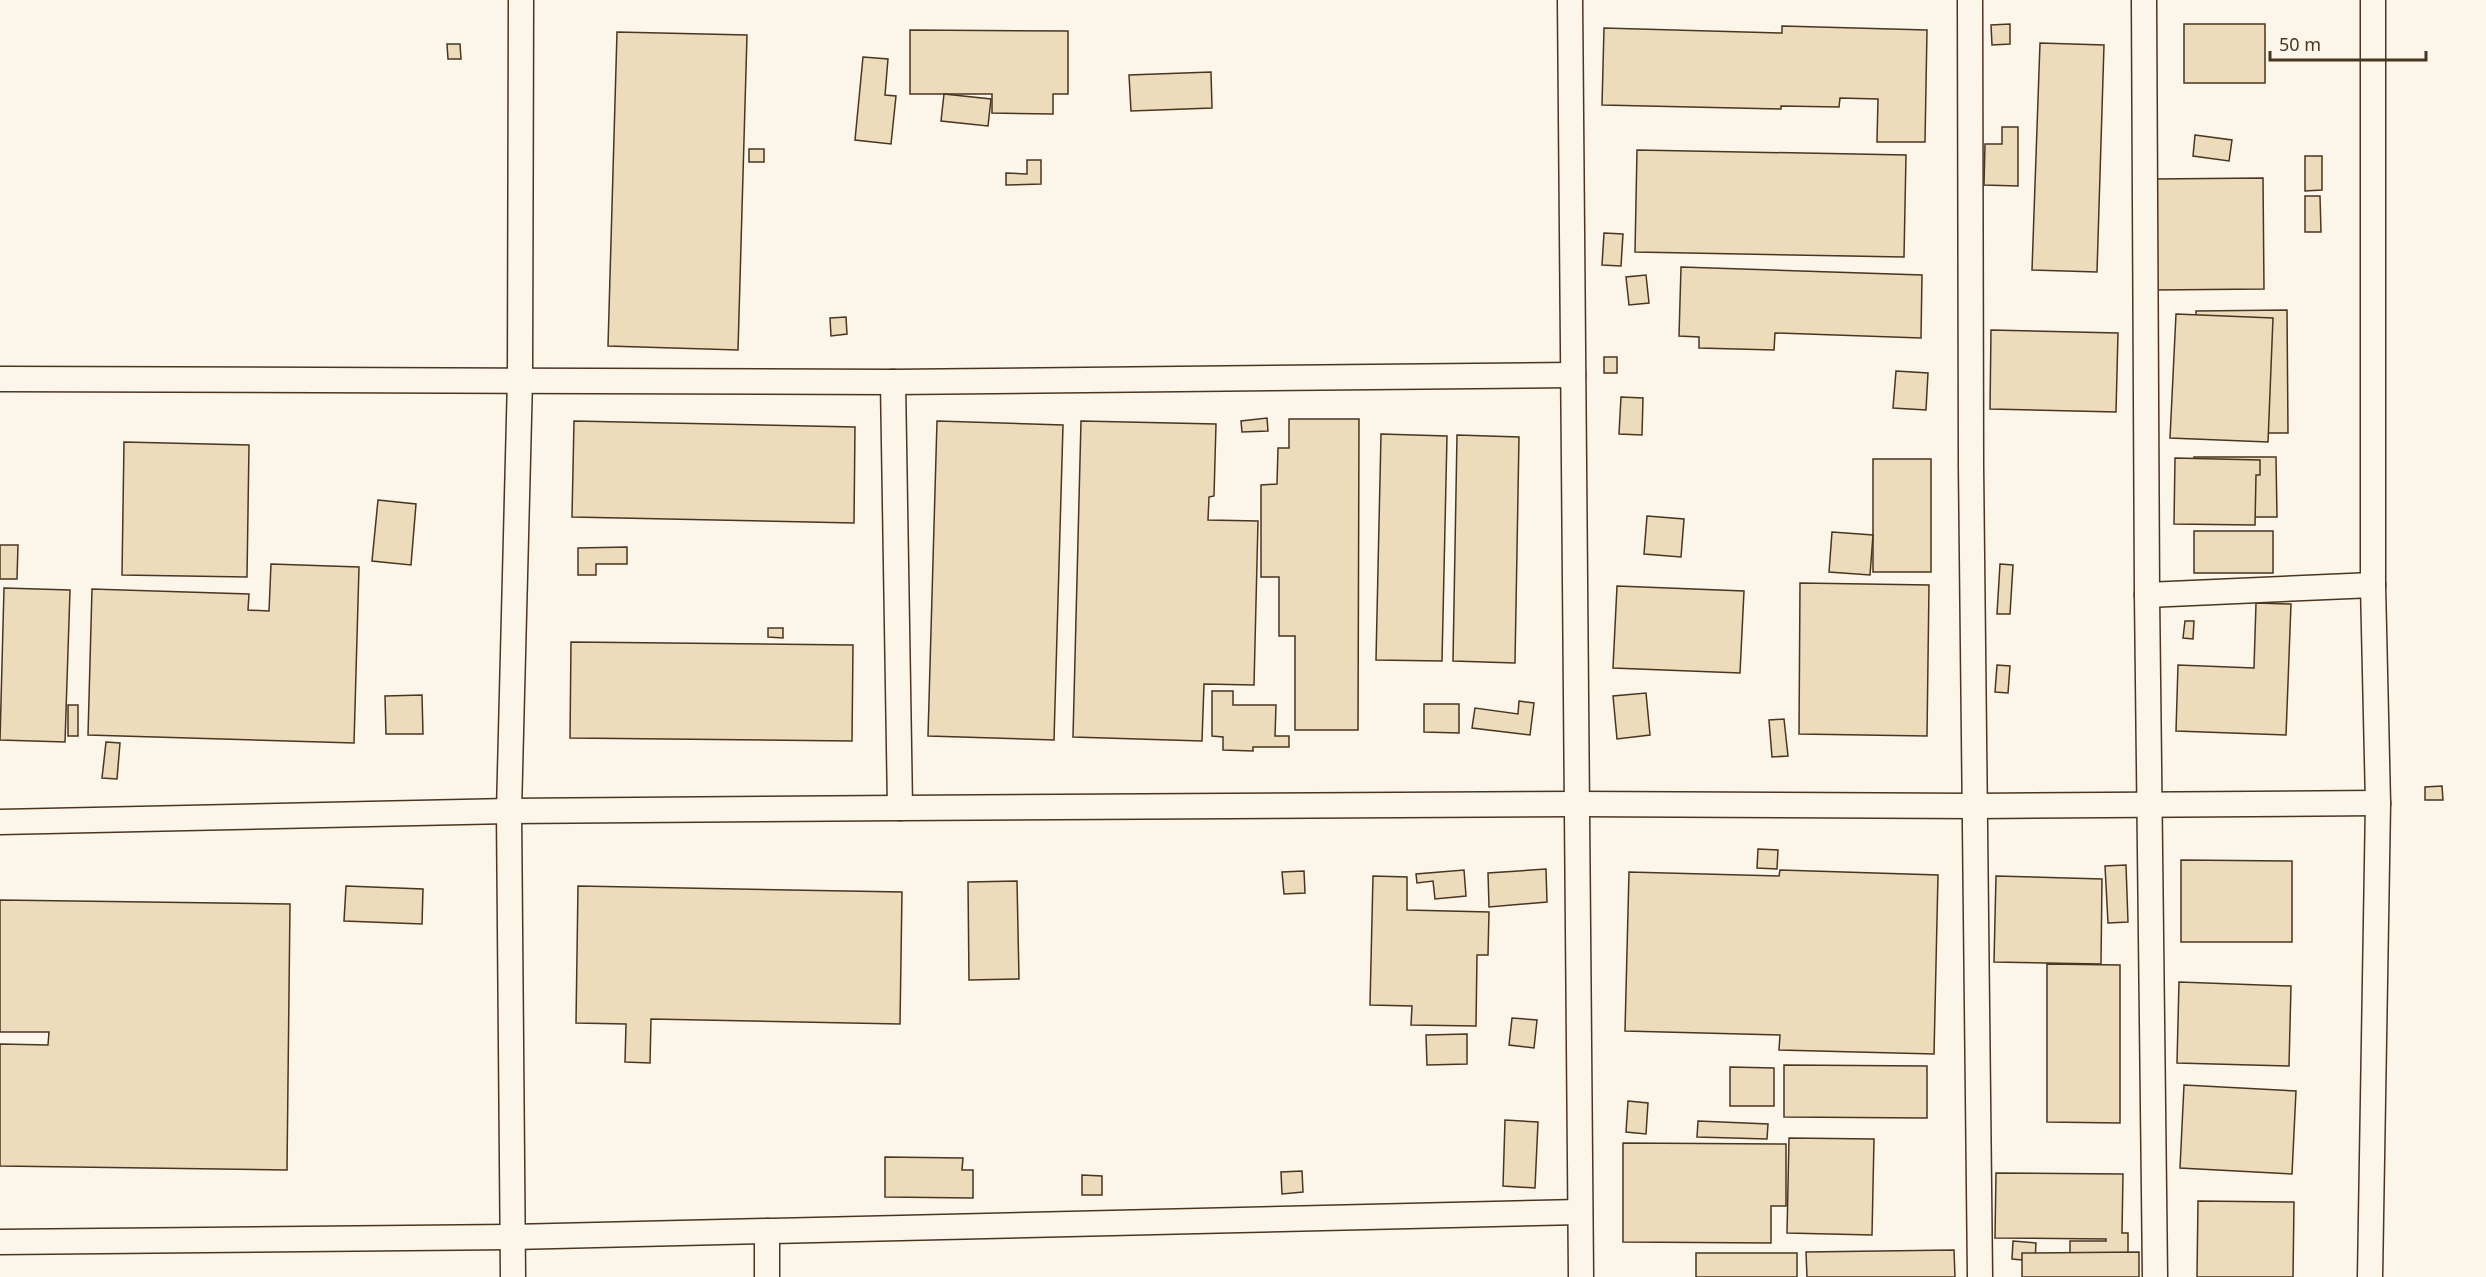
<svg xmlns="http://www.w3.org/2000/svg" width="2486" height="1277" viewBox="0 0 2486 1277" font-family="'Noto Sans',sans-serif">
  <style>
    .building { fill: #ecdcbc; stroke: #4a3520; stroke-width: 1.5 }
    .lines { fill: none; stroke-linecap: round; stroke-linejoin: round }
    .minor-casing { stroke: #4a3520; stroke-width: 27 }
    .minor { stroke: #fbf6e9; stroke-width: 24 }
  </style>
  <rect width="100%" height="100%" fill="#fbf6e9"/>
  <!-- building -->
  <g class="building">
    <path d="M 2010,24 L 2010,44 L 1992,45 L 1991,25 Z"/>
    <rect x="2184" y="24" width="81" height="59"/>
    <path d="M 1782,26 L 1927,30 L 1925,142 L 1877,142 L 1878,99 L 1840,98 L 1839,107 L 1781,106 L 1781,109 L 1602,105 L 1604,28 L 1782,33 Z"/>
    <path d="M 910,30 L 1068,31 L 1068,94 L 1053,94 L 1053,114 L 992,113 L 992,94 L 910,94 Z"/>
    <path d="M 617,32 L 747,35 L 738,350 L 608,346 Z"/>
    <path d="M 2040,43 L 2104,45 L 2097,272 L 2032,270 Z"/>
    <path d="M 447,44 L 460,44 L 461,59 L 448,59 Z"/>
    <path d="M 863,57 L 888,59 L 885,95 L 896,96 L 891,144 L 855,140 Z"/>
    <path d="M 1211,72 L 1212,108 L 1131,111 L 1129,75 Z"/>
    <path d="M 944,94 L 991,99 L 988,126 L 941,121 Z"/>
    <path d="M 2002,127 L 2018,127 L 2018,186 L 1984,185 L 1985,144 L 2002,144 Z"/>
    <path d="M 2195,135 L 2232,140 L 2229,161 L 2193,156 Z"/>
    <rect x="749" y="149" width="15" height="13"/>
    <path d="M 1637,150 L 1906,155 L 1904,257 L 1635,252 Z"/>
    <path d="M 2305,156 L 2322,156 L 2322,190 L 2305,191 Z"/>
    <path d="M 1027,160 L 1041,160 L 1041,184 L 1006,185 L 1006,173 L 1027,174 Z"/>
    <path d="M 2263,178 L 2264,289 L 2154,290 L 2153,179 Z"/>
    <path d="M 2305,196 L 2320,196 L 2321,232 L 2305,232 Z"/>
    <path d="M 1604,233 L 1623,234 L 1621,266 L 1602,265 Z"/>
    <path d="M 1681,267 L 1922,275 L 1921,338 L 1775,333 L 1774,350 L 1699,348 L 1699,337 L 1679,336 Z"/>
    <path d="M 1646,275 L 1649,303 L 1629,305 L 1626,277 Z"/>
    <path d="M 2287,310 L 2288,433 L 2197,433 L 2196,311 Z"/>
    <path d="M 2176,314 L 2273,318 L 2268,442 L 2170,438 Z"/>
    <path d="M 846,317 L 847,334 L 831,336 L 830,318 Z"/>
    <path d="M 1991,330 L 2118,333 L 2116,412 L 1990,409 Z"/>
    <rect x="1604" y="357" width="13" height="16"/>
    <path d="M 1896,371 L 1928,373 L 1926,410 L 1893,408 Z"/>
    <path d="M 1621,397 L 1643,398 L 1642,435 L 1619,434 Z"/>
    <path d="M 1267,418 L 1268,431 L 1242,432 L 1241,421 Z"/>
    <path d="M 1289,419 L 1359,419 L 1358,730 L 1295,730 L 1295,636 L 1279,636 L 1279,577 L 1261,577 L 1261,485 L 1277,484 L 1278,448 L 1289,448 Z"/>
    <path d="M 574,421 L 855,427 L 854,523 L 572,517 Z"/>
    <path d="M 937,421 L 1063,425 L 1054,740 L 928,736 Z"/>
    <path d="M 1081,421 L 1216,424 L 1214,496 L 1209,497 L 1208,520 L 1258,521 L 1254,685 L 1204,684 L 1202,741 L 1073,737 Z"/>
    <path d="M 1381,434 L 1447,436 L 1442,661 L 1376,660 Z"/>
    <path d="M 1457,435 L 1519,437 L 1515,663 L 1453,661 Z"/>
    <path d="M 124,442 L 249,445 L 247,577 L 122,575 Z"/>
    <path d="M 2194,457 L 2276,457 L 2277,517 L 2194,517 Z"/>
    <path d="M 2175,458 L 2260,460 L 2260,475 L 2256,475 L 2255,525 L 2174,524 Z"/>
    <rect x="1873" y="459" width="58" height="113"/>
    <path d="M 378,500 L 416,504 L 411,565 L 372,561 Z"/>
    <path d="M 1647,516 L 1684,519 L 1681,557 L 1644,554 Z"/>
    <rect x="2194" y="531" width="79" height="42"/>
    <path d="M 1832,532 L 1873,535 L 1870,575 L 1829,572 Z"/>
    <path d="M 0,545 L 18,545 L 17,579 L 0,579 Z"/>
    <path d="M 627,547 L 627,564 L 596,564 L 596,575 L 578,575 L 578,548 Z"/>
    <path d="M 271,564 L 359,567 L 354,743 L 88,735 L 92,589 L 249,594 L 248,610 L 269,611 Z"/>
    <path d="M 2000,564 L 2013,565 L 2010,614 L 1997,614 Z"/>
    <path d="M 1800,583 L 1929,585 L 1927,736 L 1799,734 Z"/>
    <path d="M 1617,586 L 1744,591 L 1740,673 L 1613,668 Z"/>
    <path d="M 4,588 L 70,590 L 65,742 L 0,740 Z"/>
    <path d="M 2256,603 L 2291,604 L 2286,735 L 2176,731 L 2178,665 L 2254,668 Z"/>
    <path d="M 2185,621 L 2194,621 L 2193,639 L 2183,638 Z"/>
    <path d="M 768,628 L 783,628 L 783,638 L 768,637 Z"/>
    <path d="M 571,642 L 853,645 L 852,741 L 570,738 Z"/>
    <path d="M 1997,665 L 2010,666 L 2008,693 L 1995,692 Z"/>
    <path d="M 1212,691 L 1233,691 L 1233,705 L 1276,705 L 1275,736 L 1289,736 L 1289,747 L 1253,747 L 1253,751 L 1223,750 L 1223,737 L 1212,736 Z"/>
    <path d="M 1646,693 L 1650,735 L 1617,739 L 1613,696 Z"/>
    <path d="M 422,695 L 423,734 L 386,734 L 385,696 Z"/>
    <path d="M 1519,701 L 1534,703 L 1530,735 L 1472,728 L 1475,708 L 1518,714 Z"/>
    <path d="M 1424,704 L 1459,704 L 1459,733 L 1424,732 Z"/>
    <rect x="68" y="705" width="10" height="31"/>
    <path d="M 1784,719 L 1788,756 L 1772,757 L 1769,720 Z"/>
    <path d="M 106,742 L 120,743 L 117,779 L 102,778 Z"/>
    <path d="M 2442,786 L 2443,800 L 2425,800 L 2425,787 Z"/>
    <path d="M 1758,849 L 1778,850 L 1777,869 L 1757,868 Z"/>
    <path d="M 2181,860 L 2292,861 L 2292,942 L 2181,942 Z"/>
    <path d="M 2126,865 L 2128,922 L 2108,923 L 2105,866 Z"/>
    <path d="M 1546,869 L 1547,902 L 1489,907 L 1488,873 Z"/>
    <path d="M 1464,870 L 1466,896 L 1435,899 L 1433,881 L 1417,883 L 1416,874 Z"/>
    <path d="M 1780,870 L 1938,875 L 1934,1054 L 1779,1050 L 1780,1035 L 1625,1031 L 1629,872 L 1779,876 Z"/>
    <path d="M 1304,871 L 1305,893 L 1284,894 L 1282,872 Z"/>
    <path d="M 1373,876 L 1407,877 L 1407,910 L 1489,912 L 1488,955 L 1477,955 L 1476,1026 L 1411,1025 L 1412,1006 L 1370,1005 Z"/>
    <path d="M 1996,876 L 2102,879 L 2101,964 L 1994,962 Z"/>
    <path d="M 1017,881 L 1019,979 L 969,980 L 968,882 Z"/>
    <path d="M 346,886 L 423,889 L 422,924 L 344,921 Z"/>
    <path d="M 578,886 L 902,892 L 900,1024 L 651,1019 L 650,1063 L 625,1062 L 626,1024 L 576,1023 Z"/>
    <path d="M 0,900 L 290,904 L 287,1170 L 0,1166 L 0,1044 L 48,1045 L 49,1032 L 0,1032 Z"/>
    <path d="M 2047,964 L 2120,965 L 2120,1123 L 2047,1122 Z"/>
    <path d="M 2179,982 L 2291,986 L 2289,1066 L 2177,1063 Z"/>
    <path d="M 1512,1018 L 1537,1020 L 1534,1048 L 1509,1045 Z"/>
    <path d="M 1467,1034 L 1467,1064 L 1427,1065 L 1426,1035 Z"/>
    <path d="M 1784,1065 L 1927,1066 L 1927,1118 L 1784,1117 Z"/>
    <path d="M 1730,1067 L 1774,1068 L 1774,1106 L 1730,1106 Z"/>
    <path d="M 2184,1085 L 2296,1091 L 2292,1174 L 2180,1168 Z"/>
    <path d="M 1628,1101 L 1648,1103 L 1646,1134 L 1626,1132 Z"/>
    <path d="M 1505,1120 L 1538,1122 L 1535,1188 L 1503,1186 Z"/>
    <path d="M 1698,1121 L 1768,1124 L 1767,1139 L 1697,1137 Z"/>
    <path d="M 1789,1138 L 1874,1139 L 1872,1235 L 1787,1233 Z"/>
    <path d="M 1623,1143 L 1786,1144 L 1786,1206 L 1771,1206 L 1771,1243 L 1623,1242 Z"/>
    <path d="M 885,1157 L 963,1158 L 962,1170 L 973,1170 L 973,1198 L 885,1197 Z"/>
    <path d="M 1302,1171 L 1303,1192 L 1282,1194 L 1281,1172 Z"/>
    <path d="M 1996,1173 L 2123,1174 L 2122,1233 L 2128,1233 L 2128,1258 L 2070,1258 L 2070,1241 L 2106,1241 L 2106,1239 L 1995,1238 Z"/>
    <path d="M 1082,1175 L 1102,1176 L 1102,1195 L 1082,1195 Z"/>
    <path d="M 2198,1201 L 2294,1202 L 2293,1277 L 2197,1277 Z"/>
    <path d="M 2013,1241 L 2036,1243 L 2035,1261 L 2012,1259 Z"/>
    <path d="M 1954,1250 L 1955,1277 L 1807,1277 L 1806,1252 Z"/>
    <path d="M 2139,1252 L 2139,1277 L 2022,1277 L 2022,1253 Z"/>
    <rect x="1696" y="1253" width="101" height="24"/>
  </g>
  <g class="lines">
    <defs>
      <g id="minor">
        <path d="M 1570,0 L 1581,1277"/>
        <path d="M 1970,0 L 1971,466 L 1980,1277"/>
        <path d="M 2144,0 L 2147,595 L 2155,1277"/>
        <path d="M 0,379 L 893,382 L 1573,375"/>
        <path d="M 893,382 L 900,808"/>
        <path d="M 2147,595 L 2373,585"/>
        <path d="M 0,822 L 509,811 L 900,808 L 1576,804 L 1976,806 L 2378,803"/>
        <path d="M 0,1242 L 512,1237 L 1580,1212"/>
        <path d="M 513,1277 L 509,811 L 520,379 L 521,0"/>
        <path d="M 767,1277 L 767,1231"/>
        <path d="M 2370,1277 L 2378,803 L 2373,585 L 2373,0"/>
      </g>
    </defs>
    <!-- minor casing -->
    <use href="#minor" class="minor-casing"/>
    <!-- minor -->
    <use href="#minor" class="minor"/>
  </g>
  <!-- scale -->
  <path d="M2270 51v9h156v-9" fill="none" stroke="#4a3520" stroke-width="3"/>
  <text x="2279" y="51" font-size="18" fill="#4a3520" stroke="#fbf6e9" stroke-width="4.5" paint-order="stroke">50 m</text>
</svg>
